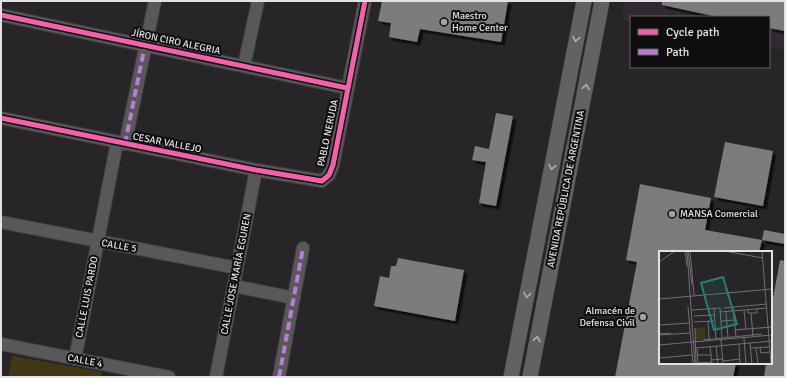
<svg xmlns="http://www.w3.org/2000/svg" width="786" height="378" viewBox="0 0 786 378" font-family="Signika,sans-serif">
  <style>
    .built { fill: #312a32 }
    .green { fill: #423815 }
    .building { fill: #7c7b7c; filter: url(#shadow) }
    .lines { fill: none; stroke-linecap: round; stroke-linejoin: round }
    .minor-casing { stroke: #454345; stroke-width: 14 }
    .major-casing { stroke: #454345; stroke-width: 16 }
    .minor { stroke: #595858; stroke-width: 12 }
    .major { stroke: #636262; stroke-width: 15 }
    .quiet { stroke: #bd7bd9; stroke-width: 4; stroke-dasharray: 8 4; stroke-linecap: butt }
    .cycleway-casing { stroke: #0f0e0f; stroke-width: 8 }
    .cycleway { stroke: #f560ab; stroke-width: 5 }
    .oneway { stroke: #b0aeb0 }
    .poi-dot { fill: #a29fa2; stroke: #0f0e0f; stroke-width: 1.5 }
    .labels { text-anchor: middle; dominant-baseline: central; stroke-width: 4; stroke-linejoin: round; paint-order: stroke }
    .poi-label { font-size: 10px; fill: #e4e1e4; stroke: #0f0e0f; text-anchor: start }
    .street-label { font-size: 10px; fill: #e4e1e4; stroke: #0f0e0f }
    .inset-road { fill: none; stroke: #737073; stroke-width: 1 }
    .view { fill: #24817a; fill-opacity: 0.15; stroke: #24817a; stroke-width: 2 }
    .inset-edge { fill: none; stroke: #e4e1e4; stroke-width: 2 }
  </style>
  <defs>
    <filter id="shadow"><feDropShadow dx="3.5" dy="3.5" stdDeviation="0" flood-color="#0009"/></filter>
  </defs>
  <rect width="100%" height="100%" fill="#272527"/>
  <!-- built -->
  <path class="built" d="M 625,1 L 785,1 L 785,50 L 769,47 L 769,17 L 631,17 L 631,21 L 621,19 Z"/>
  <!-- green -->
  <path class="green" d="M 12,356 L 102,372 L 101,377 L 8,377 Z"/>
  <!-- building -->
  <g class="building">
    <path d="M 382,1 L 508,1 L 501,42 L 420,29 L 417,42 L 389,37 L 391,23 L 378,21 Z"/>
    <path d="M 662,1 L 785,1 L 785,31 L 769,28 L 769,17 L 718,17 L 662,5 Z"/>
    <path d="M 496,113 L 513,116 L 496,206 L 479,203 L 486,162 L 472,160 L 475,146 L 489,149 Z"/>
    <path d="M 725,142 L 773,151 L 763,206 L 714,197 Z"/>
    <path d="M 640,184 L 711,198 L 705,230 L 762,240 L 759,252 L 660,252 L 660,363 L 736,363 L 733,377 L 615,377 L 637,262 L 626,260 Z"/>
    <path d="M 764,230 L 785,234 L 785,244 L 762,240 Z"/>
    <path d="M 398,258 L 464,270 L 455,321 L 374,306 L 380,276 L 389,278 L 391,266 L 396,266 Z"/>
    <path d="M 780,260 L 785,261 L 785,377 L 764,377 L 766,363 L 771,363 L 771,309 Z"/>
  </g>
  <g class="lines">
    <defs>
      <g id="minor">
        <path d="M 1,15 L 347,88"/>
        <path d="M 244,66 L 258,1"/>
        <path d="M 1,118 L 256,170 L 322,181 L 329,175 L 333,165 L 365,1"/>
        <path d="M 125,144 L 155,1"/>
        <path d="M 1,222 L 237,268"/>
        <path d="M 234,286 L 294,298"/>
        <path d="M 1,344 L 169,377"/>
        <path d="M 75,359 L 117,142"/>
        <path d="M 216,377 L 256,170"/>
        <path d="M 279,377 L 303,248"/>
      </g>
      <g id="major">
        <path d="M 511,377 L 584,1"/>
        <path d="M 530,377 L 602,1"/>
      </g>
    </defs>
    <!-- minor casing -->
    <use href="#minor" class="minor-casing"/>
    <!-- major casing -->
    <use href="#major" class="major-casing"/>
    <!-- minor -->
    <use href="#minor" class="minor"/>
    <!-- major -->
    <use href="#major" class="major"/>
    <!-- quiet -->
    <g class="quiet">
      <path d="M 125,144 L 145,45"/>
      <path d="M 279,377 L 303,248"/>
    </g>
    <defs>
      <g id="cycleway">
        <path d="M 1,15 L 347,88"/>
        <path d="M 1,118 L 256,170 L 322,181 L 329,175 L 333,165 L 365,1"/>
      </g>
    </defs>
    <!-- cycleway casing -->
    <use href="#cycleway" class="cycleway-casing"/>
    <!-- cycleway -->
    <use href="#cycleway" class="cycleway"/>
  </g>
  <!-- one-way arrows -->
  <defs><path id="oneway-chevron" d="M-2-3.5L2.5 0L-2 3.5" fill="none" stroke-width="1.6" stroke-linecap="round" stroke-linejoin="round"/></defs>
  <g class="oneway">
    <use href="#oneway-chevron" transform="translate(576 39) rotate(101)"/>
    <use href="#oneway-chevron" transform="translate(586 87) rotate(-79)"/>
    <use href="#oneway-chevron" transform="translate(552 167) rotate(101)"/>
    <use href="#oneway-chevron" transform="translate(527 295) rotate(101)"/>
    <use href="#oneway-chevron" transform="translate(537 339) rotate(-79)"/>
  </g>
  <!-- markers -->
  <g class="poi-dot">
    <circle cx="444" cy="22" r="4"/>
    <circle cx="672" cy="214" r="4"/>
    <circle cx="643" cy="317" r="4"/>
  </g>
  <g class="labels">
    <!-- poi labels -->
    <g class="poi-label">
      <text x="452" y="16">Maestro<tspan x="452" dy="12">Home Center</tspan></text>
      <text x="680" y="214">MANSA Comercial</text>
      <text x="635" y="311" text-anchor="end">Almacén de<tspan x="635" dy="12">Defensa Civil</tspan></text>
    </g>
    <!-- street labels -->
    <g class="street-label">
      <text transform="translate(176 42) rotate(12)">JÍRON CIRO ALEGRIA</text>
      <text transform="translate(328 133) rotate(-78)">PABLO NERUDA</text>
      <text transform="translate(167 143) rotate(11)">CESAR VALLEJO</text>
      <text transform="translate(566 189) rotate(-79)">AVENIDA REPÚBLICA DE ARGENTINA</text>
      <text transform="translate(119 246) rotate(10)">CALLE 5</text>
      <text transform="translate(236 274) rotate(-79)">CALLE JOSE MARÍA EGUREN</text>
      <text transform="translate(87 297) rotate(-79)">CALLE LUIS PARDO</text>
      <text transform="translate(85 361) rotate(11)">CALLE 4</text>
    </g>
  </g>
  <!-- overview -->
  <g transform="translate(659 251)">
    <rect width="113" height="113" fill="#272527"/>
    <path d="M 46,76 L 47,88 L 37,89 L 36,77 Z" fill="#423815"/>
    <path class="inset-road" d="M 26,0 L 28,15M 28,0 L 36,113M 29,0 L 33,34M 31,0 L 35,44M 65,0 L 104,7M 103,0 L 112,113M 0,11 L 16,0M 0,48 L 113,38M 29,56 L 34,113M 74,56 L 77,86M 55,57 L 57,88M 65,57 L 108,53M 33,59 L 61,57 L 63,87M 85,59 L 87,78M 89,59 L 89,62 L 98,62 L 98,58M 61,61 L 108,57M 67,61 L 69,87M 92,62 L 94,85M 35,65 L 55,64M 49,70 L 50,88M 62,70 L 76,69M 35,71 L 55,70M 0,74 L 31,72M 0,75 L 1,83 L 12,82M 36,77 L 37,112M 76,79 L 113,76M 0,84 L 31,82M 85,87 L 87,113M 44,89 L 103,83M 62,89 L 64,113M 91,92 L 93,113M 80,93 L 81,113M 0,94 L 113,84M 57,95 L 59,113M 51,96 L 53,113M 37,97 L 113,90M 92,97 L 110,96M 97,97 L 99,113M 101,97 L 102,102 L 111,101M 38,98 L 39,113M 38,104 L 52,104M 0,107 L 33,104M 52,109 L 64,108M 64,110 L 81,108M 39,112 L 53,111"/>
    <path class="view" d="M 64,26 L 78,73 L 55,79 L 42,32 Z"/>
    <rect width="113" height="113" class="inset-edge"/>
  </g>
  <!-- border -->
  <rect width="786" height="378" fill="none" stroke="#e4e1e4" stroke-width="4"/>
  <!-- legend -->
  <rect x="630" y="16" width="140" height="52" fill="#0f0e0f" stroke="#646264"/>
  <rect x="638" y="29" width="20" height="6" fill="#f560ab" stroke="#646264"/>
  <text x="666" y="36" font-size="12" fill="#e4e1e4">Cycle path</text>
  <rect x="638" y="49" width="20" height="6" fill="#bd7bd9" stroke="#646264"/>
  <text x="666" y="56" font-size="12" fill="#e4e1e4">Path</text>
</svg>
